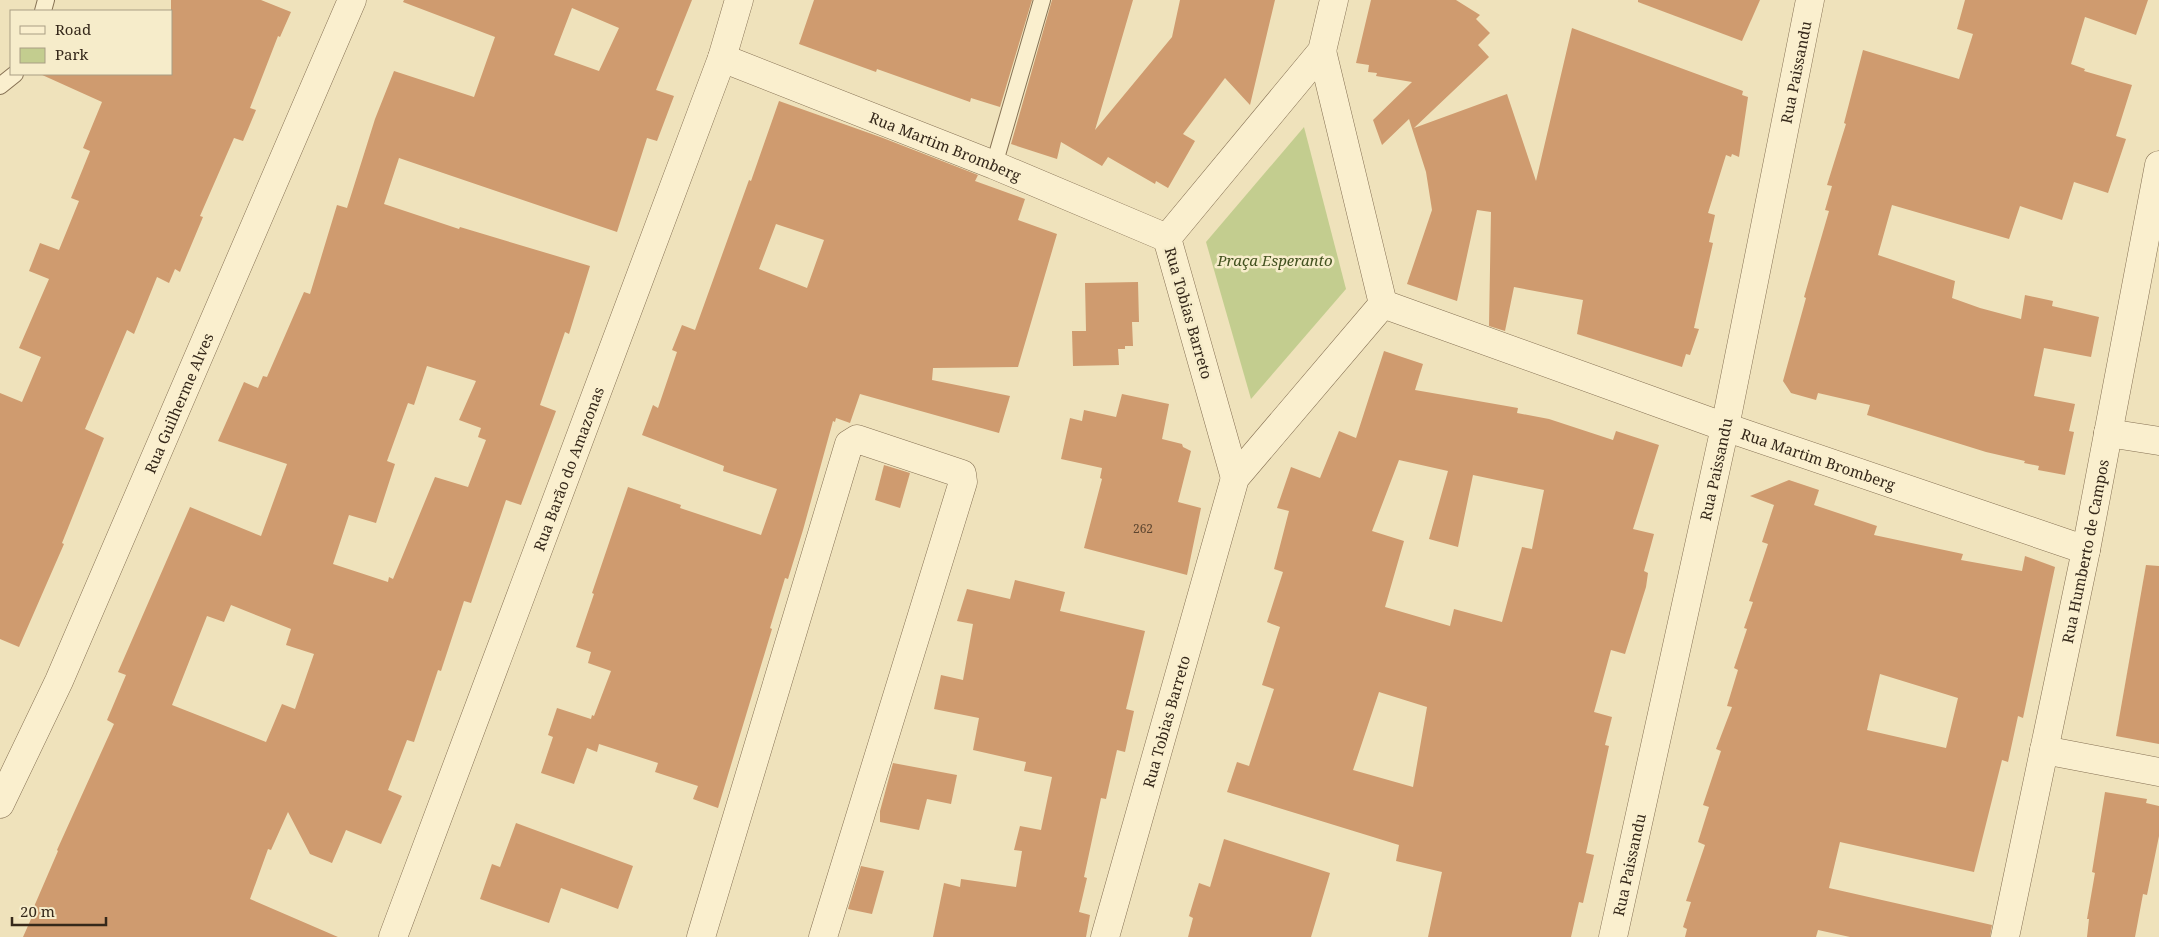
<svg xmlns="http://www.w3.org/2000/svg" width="2159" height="937" viewBox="0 0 2159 937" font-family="'Noto Serif',serif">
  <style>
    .green { fill: #c3cd8f }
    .building { fill: #cf9b6f; fill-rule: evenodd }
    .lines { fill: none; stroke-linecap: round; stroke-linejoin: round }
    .service-casing { stroke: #867154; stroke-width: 18 }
    .minor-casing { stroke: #867154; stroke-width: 29 }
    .tertiary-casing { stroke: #867154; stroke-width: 29 }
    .service { stroke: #faefce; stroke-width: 16 }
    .minor { stroke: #faefce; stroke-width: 28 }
    .tertiary { stroke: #faefce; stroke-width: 28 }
    .labels { text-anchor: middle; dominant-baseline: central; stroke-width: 5; stroke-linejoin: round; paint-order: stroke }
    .number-label { font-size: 12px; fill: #5c452f }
    .street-label { font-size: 15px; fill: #35281a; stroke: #f6ecca }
    .park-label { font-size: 15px; font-style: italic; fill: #435220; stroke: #f6ecca }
  </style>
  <rect width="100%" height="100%" fill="#efe2bb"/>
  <!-- green -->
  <path class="green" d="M 1304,127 L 1346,289 L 1251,399 L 1206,242 Z"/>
  <!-- building -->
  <g class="building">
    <path d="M 171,0 L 261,0 L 291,12 L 280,37 L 278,36 L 250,108 L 256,110 L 243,141 L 234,138 L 200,216 L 203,217 L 180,272 L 175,269 L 169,283 L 157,277 L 134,334 L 127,330 L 85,429 L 104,438 L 62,543 L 64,544 L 19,647 L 0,639 L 0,393 L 22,402 L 41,357 L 19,348 L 49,279 L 29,271 L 40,243 L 59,250 L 79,201 L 71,198 L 90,151 L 83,148 L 102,102 L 40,74 L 171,74 Z"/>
    <path d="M 404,0 L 692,0 L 656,90 L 674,96 L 657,141 L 647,138 L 617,232 L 399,158 L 384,204 L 459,229 L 460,227 L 590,266 L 569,334 L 565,332 L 540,405 L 556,411 L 521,505 L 506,500 L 471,603 L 464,601 L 441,671 L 438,670 L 414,742 L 407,740 L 388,790 L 402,796 L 381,844 L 346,830 L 332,863 L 310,854 L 288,812 L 271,850 L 268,849 L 250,899 L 338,937 L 23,937 L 35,910 L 33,909 L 58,851 L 57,850 L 114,724 L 107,720 L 126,675 L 118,672 L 190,507 L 261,536 L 287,464 L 218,441 L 244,382 L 258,388 L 263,376 L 267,377 L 304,292 L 310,294 L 337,205 L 347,208 L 375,119 L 394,71 L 474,97 L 495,37 L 403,2 ZM 572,8 L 619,28 L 599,71 L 554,55 ZM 427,366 L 476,381 L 459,420 L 481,428 L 478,437 L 486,440 L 468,487 L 435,477 L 393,579 L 389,577 L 388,582 L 333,564 L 349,515 L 376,523 L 395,464 L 387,461 L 408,403 L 414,405 ZM 231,605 L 291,629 L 286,645 L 314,654 L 295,709 L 282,704 L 266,742 L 172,705 L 207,616 L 224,622 Z"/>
    <path d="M 814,0 L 1032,0 L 1000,107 L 971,98 L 970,102 L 877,69 L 876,72 L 799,44 Z"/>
    <path d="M 1052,0 L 1133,0 L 1095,130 L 1172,37 L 1180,0 L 1275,0 L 1250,105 L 1225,78 L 1183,134 L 1195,141 L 1168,188 L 1156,181 L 1155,184 L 1108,157 L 1102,166 L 1061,142 L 1057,159 L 1011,144 Z"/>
    <path d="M 1371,0 L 1456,0 L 1480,15 L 1476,19 L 1490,33 L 1478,45 L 1489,57 L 1414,128 L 1507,94 L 1536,181 L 1572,28 L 1743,91 L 1742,95 L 1748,97 L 1739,157 L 1732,154 L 1731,157 L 1726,155 L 1708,213 L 1715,215 L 1709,242 L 1713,243 L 1694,328 L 1699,329 L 1690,355 L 1686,354 L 1682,367 L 1577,334 L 1583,300 L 1514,287 L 1505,331 L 1489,326 L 1491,212 L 1477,210 L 1457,301 L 1407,284 L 1432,210 L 1426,172 L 1409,119 L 1382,145 L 1373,120 L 1412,82 L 1376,76 L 1377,73 L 1368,72 L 1369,65 L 1356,63 Z"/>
    <path d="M 1638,0 L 1760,0 L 1742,41 L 1638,2 Z"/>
    <path d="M 1965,0 L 2148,0 L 2136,35 L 2085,17 L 2071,64 L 2085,69 L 2084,71 L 2132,85 L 2116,136 L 2126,139 L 2108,193 L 2074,182 L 2062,220 L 2020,206 L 2009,239 L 1892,205 L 1878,255 L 1955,281 L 1952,298 L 1980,308 L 2021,319 L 2025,295 L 2053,301 L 2052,306 L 2099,317 L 2091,357 L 2044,348 L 2034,396 L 2075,404 L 2069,431 L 2074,432 L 2065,475 L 2038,470 L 2039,466 L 2024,463 L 2025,461 L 1986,452 L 1867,415 L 1870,405 L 1818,393 L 1816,400 L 1791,393 L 1783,381 L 1806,298 L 1804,297 L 1829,211 L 1825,210 L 1832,186 L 1827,185 L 1846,124 L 1844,123 L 1863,50 L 1959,79 L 1973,34 L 1957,29 Z"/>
    <path d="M 779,101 L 883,138 L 978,175 L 975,181 L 1025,199 L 1018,220 L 1057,234 L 1018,367 L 933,368 L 932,380 L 1010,396 L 999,433 L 860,394 L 850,423 L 836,418 L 835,422 L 833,421 L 803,530 L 788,579 L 785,578 L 770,628 L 772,629 L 718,808 L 693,799 L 698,786 L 655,772 L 658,763 L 599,744 L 597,752 L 587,748 L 574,784 L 541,773 L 553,737 L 548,735 L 557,708 L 591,719 L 592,715 L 594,716 L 611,671 L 588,663 L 591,652 L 576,647 L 594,594 L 592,593 L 628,487 L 681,505 L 680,508 L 761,535 L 777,489 L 723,471 L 724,466 L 642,435 L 653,405 L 658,408 L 677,352 L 672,350 L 682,325 L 695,330 L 749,180 L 751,181 ZM 776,224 L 824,240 L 807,288 L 759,269 Z"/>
    <path d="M 1138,282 L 1139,322 L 1132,322 L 1133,346 L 1125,346 L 1125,349 L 1118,349 L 1119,365 L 1073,366 L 1072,331 L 1086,331 L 1085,283 Z"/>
    <path d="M 1384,351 L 1423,364 L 1415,390 L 1518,408 L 1517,413 L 1549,419 L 1613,440 L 1616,431 L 1659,445 L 1633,529 L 1654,534 L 1644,571 L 1648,573 L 1646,587 L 1625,654 L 1611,650 L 1594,712 L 1612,717 L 1605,745 L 1609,746 L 1586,853 L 1594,855 L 1583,903 L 1579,902 L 1571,937 L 1428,937 L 1442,872 L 1396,861 L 1399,845 L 1227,792 L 1237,762 L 1249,766 L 1274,689 L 1262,685 L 1280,627 L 1267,622 L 1283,572 L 1274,569 L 1289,511 L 1277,508 L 1291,467 L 1320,478 L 1339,431 L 1356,438 ZM 1399,460 L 1448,471 L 1429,539 L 1458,547 L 1473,475 L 1544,490 L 1532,549 L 1522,547 L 1502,622 L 1454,609 L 1450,626 L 1385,607 L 1404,541 L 1372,531 ZM 1379,692 L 1427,707 L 1413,787 L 1353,770 Z"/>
    <path d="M 1122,394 L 1169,404 L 1162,439 L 1182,444 L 1183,447 L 1191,451 L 1178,502 L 1201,508 L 1187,575 L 1084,548 L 1102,479 L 1100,478 L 1102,468 L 1061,459 L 1070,418 L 1082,421 L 1084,410 L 1116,417 Z"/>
    <path d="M 884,465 L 910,473 L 900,508 L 875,500 Z"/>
    <path d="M 1789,480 L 1819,490 L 1814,505 L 1877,526 L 1874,535 L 1963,554 L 1961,560 L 2022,571 L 2025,556 L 2055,567 L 2023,718 L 2018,716 L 2008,762 L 2002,760 L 1974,872 L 1840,842 L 1829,888 L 1992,925 L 1990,937 L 1850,937 L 1818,930 L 1816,937 L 1685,937 L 1687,929 L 1683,927 L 1691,902 L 1686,901 L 1705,845 L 1698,842 L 1709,807 L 1703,805 L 1721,751 L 1716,749 L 1732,707 L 1727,706 L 1738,670 L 1734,668 L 1747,629 L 1744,628 L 1753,602 L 1749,601 L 1768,544 L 1762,542 L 1774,505 L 1750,496 ZM 1880,674 L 1958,698 L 1946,748 L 1867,730 Z"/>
    <path d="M 2146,565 L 2159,566 L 2159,744 L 2116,736 Z"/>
    <path d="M 1015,580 L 1065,592 L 1060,611 L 1145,631 L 1126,709 L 1134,711 L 1125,752 L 1117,750 L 1106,799 L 1101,798 L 1084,877 L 1087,878 L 1079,912 L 1090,915 L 1086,937 L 933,937 L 944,883 L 960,887 L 961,879 L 1016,887 L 1022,851 L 1014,850 L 1020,826 L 1041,830 L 1052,777 L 1024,771 L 1026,762 L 973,750 L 979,718 L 934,709 L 941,675 L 963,680 L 973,624 L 957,621 L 967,589 L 1010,599 Z"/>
    <path d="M 893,763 L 957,775 L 951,804 L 927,799 L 919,830 L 880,822 L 880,811 Z"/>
    <path d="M 2105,792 L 2147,799 L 2146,803 L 2159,806 L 2159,836 L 2147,895 L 2143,894 L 2135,937 L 2087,937 L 2089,919 L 2087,919 L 2095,873 L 2092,872 Z"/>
    <path d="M 516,823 L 633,866 L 618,909 L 561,888 L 549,923 L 480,899 L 492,864 L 500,867 Z"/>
    <path d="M 1224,839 L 1330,873 L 1311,937 L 1188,937 L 1193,918 L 1189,916 L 1199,883 L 1210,887 Z"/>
    <path d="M 861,866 L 884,871 L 872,914 L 848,909 Z"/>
  </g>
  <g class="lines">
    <defs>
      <g id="service">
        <path d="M 43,11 L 46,0"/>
        <path d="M 0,86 L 15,74"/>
        <path d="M 994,165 L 1042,0"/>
      </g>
      <g id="minor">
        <path id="s1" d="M 722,58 L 994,165 L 1167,238"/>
        <path id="s2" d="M 1383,304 L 1725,427 L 2086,550"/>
        <path d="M 2108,433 L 2159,441"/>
        <path d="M 1235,478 L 1167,238 L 1322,51 L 1334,0"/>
        <path d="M 2044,750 L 2159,772"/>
        <path id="s3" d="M 0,804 L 59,681 L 352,0"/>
        <path d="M 701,937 L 849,444 L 857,439 L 962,474 L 963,482 L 823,937"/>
        <path id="s4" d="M 1105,937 L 1235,478 L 1383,304 L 1322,51"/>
        <path id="s5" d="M 1613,937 L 1725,427 L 1810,0"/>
      </g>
      <g id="tertiary">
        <path id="s6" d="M 393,937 L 722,58 L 739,0"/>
        <path id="s7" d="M 2005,937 L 2086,550 L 2159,165"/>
      </g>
    </defs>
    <!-- service casing -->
    <use href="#service" class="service-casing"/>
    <!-- minor casing -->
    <use href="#minor" class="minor-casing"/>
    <!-- tertiary casing -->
    <use href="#tertiary" class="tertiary-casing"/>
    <!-- service -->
    <use href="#service" class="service"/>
    <!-- minor -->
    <use href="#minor" class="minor"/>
    <!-- tertiary -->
    <use href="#tertiary" class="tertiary"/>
  </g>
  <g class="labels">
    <!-- number labels -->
    <g class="number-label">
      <text x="1143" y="528">262</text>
    </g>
    <!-- street labels -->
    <g class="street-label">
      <text stroke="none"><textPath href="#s5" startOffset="884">Rua Paissandu</textPath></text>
      <text stroke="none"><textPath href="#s1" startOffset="240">Rua Martim Bromberg</textPath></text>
      <text transform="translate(1189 313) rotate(74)">Rua Tobias Barreto</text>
      <text stroke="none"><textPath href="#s3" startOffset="439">Rua Guilherme Alves</textPath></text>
      <text stroke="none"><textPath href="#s2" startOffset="462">Rua Martim Bromberg</textPath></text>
      <text stroke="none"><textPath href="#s6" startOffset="500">Rua Barão do Amazonas</textPath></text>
      <text stroke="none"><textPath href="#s5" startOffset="479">Rua Paissandu</textPath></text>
      <text stroke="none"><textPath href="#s7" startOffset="394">Rua Humberto de Campos</textPath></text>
      <text stroke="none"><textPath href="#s4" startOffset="224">Rua Tobias Barreto</textPath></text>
      <text stroke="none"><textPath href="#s5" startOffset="74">Rua Paissandu</textPath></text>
    </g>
    <!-- park labels -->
    <g class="park-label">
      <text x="1275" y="260">Praça Esperanto</text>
    </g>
  </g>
  <!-- legend -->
  <rect x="10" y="10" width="162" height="65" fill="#f6ecca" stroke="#a99e84"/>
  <rect x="20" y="26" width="25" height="8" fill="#faefce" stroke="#a99e84"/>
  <text x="55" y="35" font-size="15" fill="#35281a">Road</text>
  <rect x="20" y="48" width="25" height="15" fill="#c3cd8f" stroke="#a99e84"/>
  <text x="55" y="60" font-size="15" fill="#35281a">Park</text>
  <!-- scale -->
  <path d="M12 917v8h94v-8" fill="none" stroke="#35281a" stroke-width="2.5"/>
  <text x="20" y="917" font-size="15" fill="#35281a" stroke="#f6ecca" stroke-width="4" paint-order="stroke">20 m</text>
</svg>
